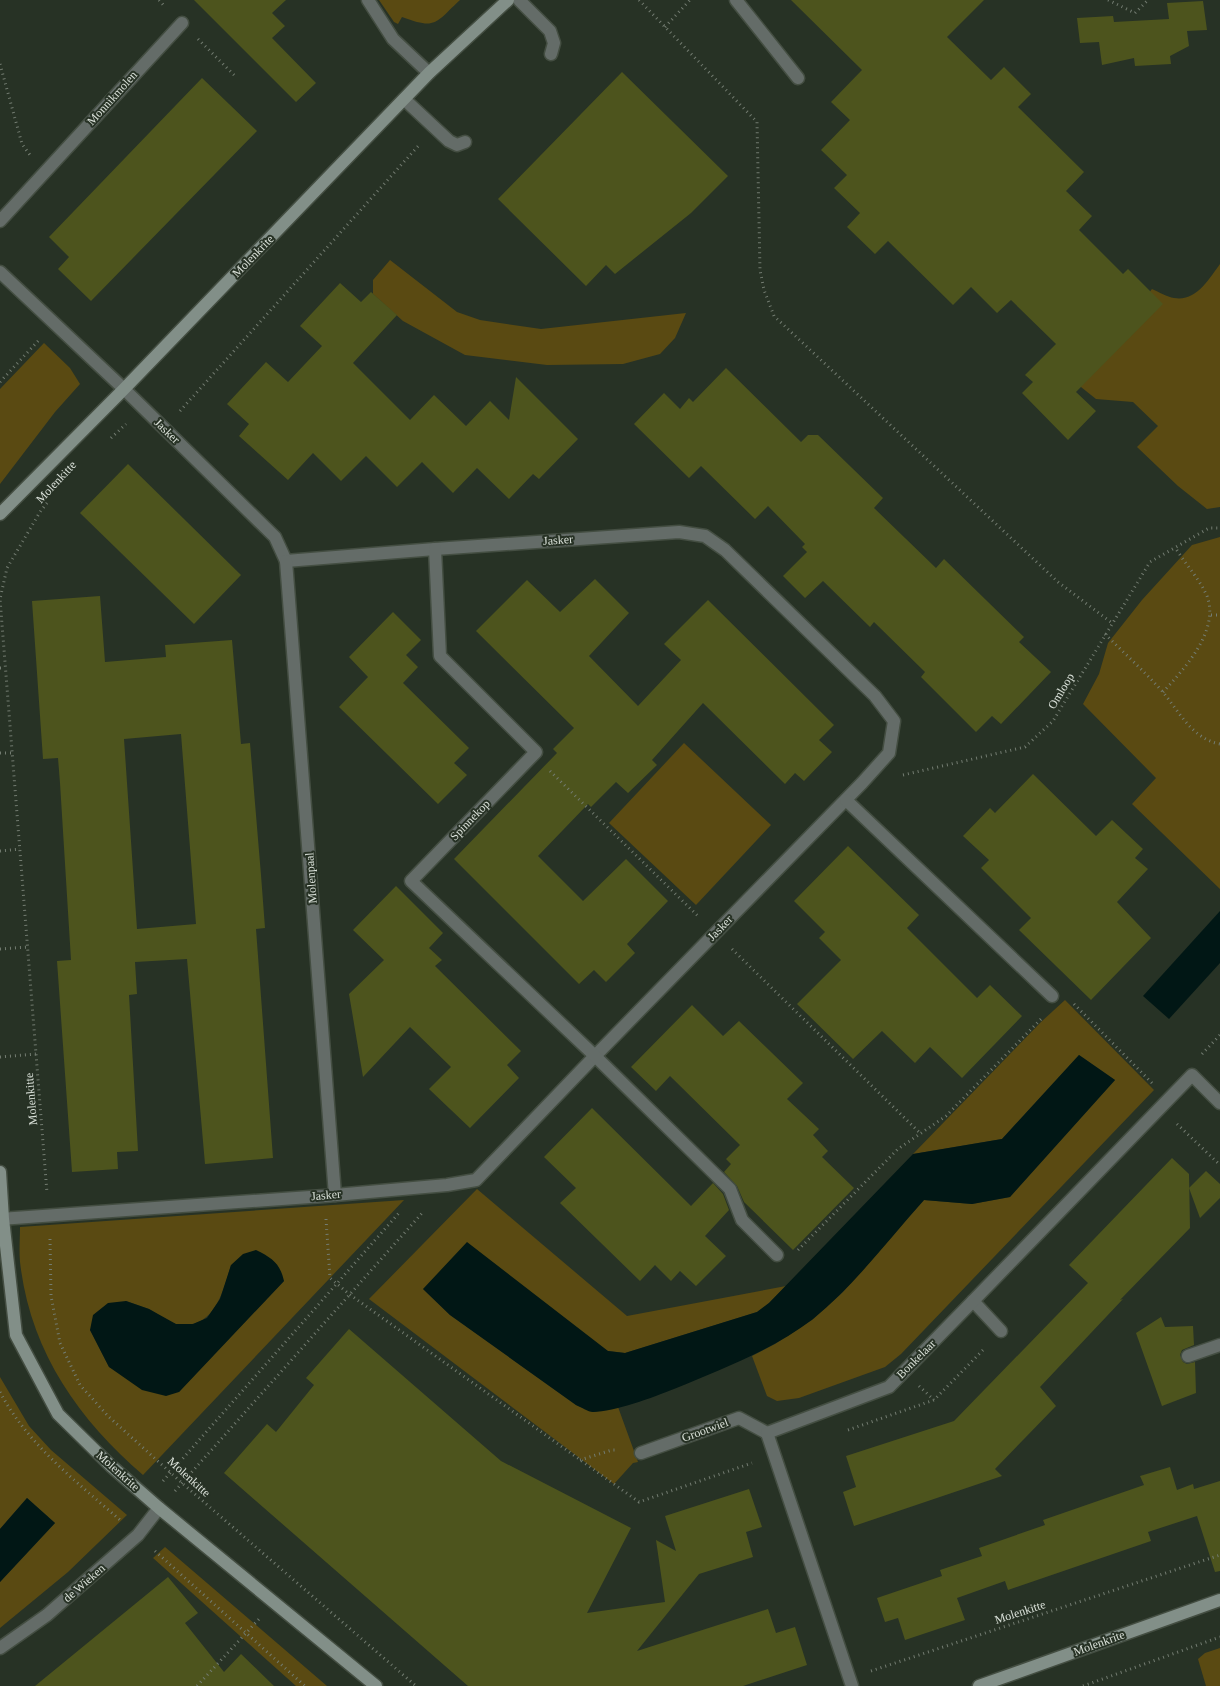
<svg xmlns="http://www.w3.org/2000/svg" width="1220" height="1686" viewBox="0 0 1220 1686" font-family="Georgia,serif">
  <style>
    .green { fill: #5a4a12; fill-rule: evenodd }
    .water { fill: #011715 }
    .building { fill: #4d541d; fill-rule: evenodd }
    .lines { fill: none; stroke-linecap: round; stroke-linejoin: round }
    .lane-casing { stroke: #444e42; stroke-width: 15 }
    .street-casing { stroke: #444e42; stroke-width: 15 }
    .secondary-casing { stroke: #444e42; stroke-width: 15 }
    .path { stroke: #737c71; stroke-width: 3; stroke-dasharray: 1 4; stroke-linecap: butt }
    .lane { stroke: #646c68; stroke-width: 12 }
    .street { stroke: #646c68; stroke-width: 12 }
    .secondary { stroke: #828f88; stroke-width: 12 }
    .labels { text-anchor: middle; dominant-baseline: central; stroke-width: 4; stroke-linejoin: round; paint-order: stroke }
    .street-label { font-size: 12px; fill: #dae1d9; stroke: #273225 }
  </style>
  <rect width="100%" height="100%" fill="#273225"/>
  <!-- green -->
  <g class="green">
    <path d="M 379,0 L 460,0 C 435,23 437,30 402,17 L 398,24 L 394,22 Z"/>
    <path d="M 390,260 L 457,312 L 480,320 L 541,329 L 686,313 L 675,338 L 660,354 L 623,364 L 547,365 L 465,355 L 403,321 L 373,294 L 373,280 Z"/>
    <path d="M 1220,264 L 1220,507 L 1207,509 L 1178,486 L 1137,447 L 1158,426 L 1133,402 L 1096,399 L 1076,383 L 1152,289 C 1159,292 1167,297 1174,298 C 1196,302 1209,279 1220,264 Z"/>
    <path d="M 44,343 L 70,368 L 80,384 L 55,412 L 0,484 L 0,389 Z"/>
    <path d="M 1220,537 L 1220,889 L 1132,804 L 1156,778 L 1083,704 L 1099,674 L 1108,643 L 1142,600 L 1192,545 Z"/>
    <path d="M 684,743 L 771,825 L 696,905 L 609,823 Z"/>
    <path d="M 1065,1000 L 1154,1090 L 901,1354 L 885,1367 L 799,1398 L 777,1401 L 767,1396 L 752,1356 L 775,1344 L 812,1320 L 843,1292 L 924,1200 L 972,1204 L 1010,1197 L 1115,1080 L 1079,1055 L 1002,1139 L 913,1154 L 1041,1022 Z"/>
    <path d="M 477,1189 L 627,1316 L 786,1286 L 769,1303 L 757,1312 L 625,1353 L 608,1351 L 423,1289 L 450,1315 L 576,1405 L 593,1412 L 618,1407 L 638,1462 L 633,1463 L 614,1484 L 369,1299 Z"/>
    <path d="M 404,1200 L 143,1475 C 77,1418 30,1350 20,1262 C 19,1250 20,1239 20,1227 ZM 231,1265 L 284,1281 L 179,1392 L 109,1367 L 90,1330 L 126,1301 C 134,1304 141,1306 149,1309 C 157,1313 167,1323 176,1324 C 214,1331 223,1292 231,1265 Z"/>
    <path d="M 0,1377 L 29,1426 L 51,1450 L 127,1515 L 68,1572 L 0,1628 L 0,1582 L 55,1523 L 27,1498 L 0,1529 Z"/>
    <path d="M 165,1547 L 327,1686 L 328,1686 L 296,1686 L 153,1558 Z"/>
    <path d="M 1220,1648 L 1220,1686 L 1206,1686 L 1198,1659 L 1205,1653 Z"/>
  </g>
  <!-- water -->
  <g class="water">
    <path d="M 1220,911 L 1220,963 L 1169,1019 L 1143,996 Z"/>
    <path d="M 1079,1055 L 1115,1080 L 1010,1197 L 972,1204 L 924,1200 C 888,1240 855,1285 813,1319 C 771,1351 721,1369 674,1389 C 654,1397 614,1412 593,1412 C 588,1412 581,1407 576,1405 L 450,1315 L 423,1289 L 467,1242 L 608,1351 L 625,1353 L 757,1312 L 769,1303 L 913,1154 L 1002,1139 Z"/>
    <path d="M 256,1250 C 272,1258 280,1263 284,1281 L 179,1392 L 166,1396 L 142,1390 L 109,1367 L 90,1330 L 93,1315 L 108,1303 L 126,1301 L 149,1309 L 176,1324 L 193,1324 L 207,1318 L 220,1299 L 231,1265 L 243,1254 Z"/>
    <path d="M 27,1498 L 55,1523 L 0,1582 L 0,1529 Z"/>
  </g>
  <!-- building -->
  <g class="building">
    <path d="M 194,0 L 286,0 L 272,13 L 285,26 L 272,38 L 316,83 L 296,102 Z"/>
    <path d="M 791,0 L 984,0 L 947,37 L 991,80 L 1004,67 L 1031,94 L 1018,107 L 1084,172 L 1066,191 L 1092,216 L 1079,230 L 1123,274 L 1128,269 L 1163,304 L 1076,392 L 1096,411 L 1068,440 L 1022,393 L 1033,382 L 1025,375 L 1056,344 L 1011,300 L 997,313 L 971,287 L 953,305 L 888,241 L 875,254 L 847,227 L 860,213 L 834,188 L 847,175 L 821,150 L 850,120 L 831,102 L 862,70 Z"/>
    <path d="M 1203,1 L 1207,30 L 1187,31 L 1189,46 L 1170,56 L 1171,64 L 1135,66 L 1134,58 L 1102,65 L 1099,42 L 1080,43 L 1077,18 L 1113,16 L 1114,22 L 1169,19 L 1167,3 Z"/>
    <path d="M 622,72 L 728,176 L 691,213 L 615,274 L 606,265 L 586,286 L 498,199 Z"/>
    <path d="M 202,78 L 257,131 L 91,301 L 58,269 L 69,257 L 49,237 Z"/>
    <path d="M 340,283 L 361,302 L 371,292 L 397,315 L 353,363 L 410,420 L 434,395 L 466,426 L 490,401 L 509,420 L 516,377 L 578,439 L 539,479 L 533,474 L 509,499 L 477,468 L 453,493 L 422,462 L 397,487 L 366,456 L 341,481 L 313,453 L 288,480 L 239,436 L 249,424 L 227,404 L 266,362 L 288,382 L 322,346 L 300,326 Z"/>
    <path d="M 726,368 L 801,442 L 808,435 L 818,435 L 883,498 L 874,508 L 936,568 L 944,559 L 1024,637 L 1019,642 L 1051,672 L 1001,724 L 992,716 L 976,732 L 921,677 L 925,672 L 874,622 L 870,627 L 823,581 L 805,598 L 783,576 L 807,552 L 802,547 L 805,544 L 768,506 L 755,519 L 701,466 L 689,478 L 634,424 L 664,393 L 680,409 L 689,398 L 693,402 Z"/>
    <path d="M 128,464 L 241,575 L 194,624 L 80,513 Z"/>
    <path d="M 595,579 L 629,613 L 589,656 L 638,706 L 681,660 L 664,644 L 708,600 L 834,725 L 819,740 L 832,752 L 804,781 L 795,773 L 785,784 L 703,703 L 652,760 L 657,765 L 628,793 L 616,782 L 591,807 L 588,804 L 538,856 L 583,901 L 626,859 L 668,901 L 627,944 L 635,953 L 606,982 L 594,970 L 579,984 L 454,859 L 557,753 L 553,749 L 574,728 L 476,631 L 527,580 L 560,612 Z"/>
    <path d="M 100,596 L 105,662 L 166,657 L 165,645 L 232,640 L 241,744 L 250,743 L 261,875 L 265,928 L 256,929 L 273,1158 L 205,1164 L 187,959 L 135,962 L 137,994 L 129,995 L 138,1151 L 117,1152 L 118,1169 L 72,1172 L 57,961 L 71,960 L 60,783 L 58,758 L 43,759 L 32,601 ZM 181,734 L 196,924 L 137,929 L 124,739 Z"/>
    <path d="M 393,612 L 421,640 L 406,655 L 418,667 L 403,683 L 469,748 L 454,763 L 467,775 L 438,804 L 339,707 L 368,677 L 349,657 Z"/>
    <path d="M 1033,774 L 1096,836 L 1112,820 L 1143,849 L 1135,858 L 1148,869 L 1117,902 L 1151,938 L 1091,1000 L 1019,930 L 1031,918 L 981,868 L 989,860 L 963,836 L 990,808 L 995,813 Z"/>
    <path d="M 848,846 L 919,915 L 907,928 L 977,998 L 990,985 L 1022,1016 L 962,1078 L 930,1047 L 915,1063 L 882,1031 L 853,1059 L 797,1004 L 841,960 L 819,938 L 825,932 L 794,901 Z"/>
    <path d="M 396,886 L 443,933 L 429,948 L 442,960 L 435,966 L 521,1051 L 507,1065 L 519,1078 L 470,1128 L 429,1089 L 451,1067 L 410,1027 L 363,1077 L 349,994 L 384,960 L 353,930 Z"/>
    <path d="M 692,1005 L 723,1036 L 739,1021 L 803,1083 L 787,1099 L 819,1129 L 813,1135 L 828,1151 L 822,1157 L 854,1188 L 793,1250 L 744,1202 L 737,1186 L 724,1172 L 731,1164 L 726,1159 L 740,1145 L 670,1076 L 656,1091 L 631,1067 Z"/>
    <path d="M 592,1108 L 691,1206 L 713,1183 L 723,1194 L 729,1210 L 705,1236 L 726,1256 L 696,1286 L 680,1271 L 671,1281 L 655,1265 L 640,1281 L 560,1203 L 576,1188 L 544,1157 Z"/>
    <path d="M 1172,1158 L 1189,1174 L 1190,1228 L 1120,1300 L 1123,1299 L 1040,1387 L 1056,1406 L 995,1469 L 1002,1476 L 854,1526 L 843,1492 L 856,1487 L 846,1456 L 954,1421 L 1088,1283 L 1069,1265 Z"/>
    <path d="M 1206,1171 L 1220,1184 L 1220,1198 L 1200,1218 L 1189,1188 Z"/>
    <path d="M 1161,1317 L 1165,1327 L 1193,1326 L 1194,1345 L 1182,1350 L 1180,1355 L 1183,1362 L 1187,1364 L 1195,1362 L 1196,1393 L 1162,1406 L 1136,1333 Z"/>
    <path d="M 349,1329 L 501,1461 L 631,1528 L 587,1613 L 665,1602 L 656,1540 L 676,1551 L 665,1516 L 749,1489 L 762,1527 L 746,1532 L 753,1557 L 699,1574 L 637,1651 L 768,1609 L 776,1633 L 795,1627 L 807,1665 L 743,1686 L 468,1686 L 224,1473 L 267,1424 L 276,1432 L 314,1385 L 306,1378 Z"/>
    <path d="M 1170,1467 L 1177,1490 L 1193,1484 L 1194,1489 L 1220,1481 L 1220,1571 L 1215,1572 L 1197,1516 L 1148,1532 L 1151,1541 L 1008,1590 L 1005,1581 L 957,1598 L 965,1620 L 905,1640 L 898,1618 L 885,1622 L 877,1598 L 942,1576 L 940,1570 L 982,1556 L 979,1548 L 1045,1525 L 1043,1520 L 1144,1485 L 1140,1476 Z"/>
    <path d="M 168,1577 L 198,1613 L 185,1623 L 224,1672 L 241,1654 L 274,1686 L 35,1686 Z"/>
  </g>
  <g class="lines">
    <defs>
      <g id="lane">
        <path d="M 519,0 L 550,31 L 554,43 L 551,54"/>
        <path d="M 736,0 L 798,78"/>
        <path d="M 404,99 L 449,141 L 457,145 L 465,142"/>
        <path d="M 973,1301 L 1001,1331"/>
        <path d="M 1188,1356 L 1220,1345"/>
      </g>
      <g id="street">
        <path d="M 368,0 L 393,39 L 429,73"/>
        <path d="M 0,221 L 182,23"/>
        <path d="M 0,272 L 124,389 L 275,537 L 286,561 L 435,549 L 679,532 L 705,536 L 725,550 L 875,696 L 894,721 L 889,753 L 862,783 L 595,1056 L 476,1180 L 447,1185 L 324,1196 L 0,1219"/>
        <path d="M 435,549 L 440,656 L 536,752 L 411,881 L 595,1056 L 730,1189 L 742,1220 L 777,1255"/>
        <path d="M 286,561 L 335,1195"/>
        <path d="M 846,800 L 1052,996"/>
        <path d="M 641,1453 L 739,1418 L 767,1433"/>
        <path d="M 0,1648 L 47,1615 L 138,1535 L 159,1508"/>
        <path d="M 852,1686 L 767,1433 L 889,1387 L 973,1301 L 1192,1075 L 1220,1103"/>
      </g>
      <g id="secondary">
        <path d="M 0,514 L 124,389 L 429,73 L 508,0"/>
        <path d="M 0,1172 L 3,1219 L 16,1335 L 58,1414 L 111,1466 L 159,1508 L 376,1686"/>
        <path d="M 979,1686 L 1220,1600"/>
      </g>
    </defs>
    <!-- lane casing -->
    <use href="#lane" class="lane-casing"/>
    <!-- street casing -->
    <use href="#street" class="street-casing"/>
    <!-- secondary casing -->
    <use href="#secondary" class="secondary-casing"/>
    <!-- path -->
    <g class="path">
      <path d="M 159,0 L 165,7"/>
      <path d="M 639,0 L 757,122 L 760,270 L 764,290 L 774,316 L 1058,582 L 1112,623"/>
      <path d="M 1108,0 L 1135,13 L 1148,0"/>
      <path d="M 665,27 L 690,0"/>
      <path d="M 198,39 L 236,77"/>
      <path d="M 0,64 L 22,144 L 30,155"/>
      <path d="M 0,382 L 39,340"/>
      <path d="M 180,411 L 420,144"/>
      <path d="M 111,438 L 126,424"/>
      <path d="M 47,503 L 40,512 L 7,568 L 0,599 L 47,1193"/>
      <path d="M 1211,615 L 1219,615"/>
      <path d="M 1105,634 C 1124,653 1144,671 1162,691 C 1179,711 1192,739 1220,744"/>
      <path d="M 0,668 L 5,668"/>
      <path d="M 1163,692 C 1184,669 1220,631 1207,596 C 1199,578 1185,564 1175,547"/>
      <path d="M 0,753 L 12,753"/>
      <path d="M 550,771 L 699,917"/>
      <path d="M 903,775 L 1025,747 L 1053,721 L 1150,562 L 1209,528 L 1220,528"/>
      <path d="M 0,851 L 20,849"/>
      <path d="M 0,949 L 28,947"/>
      <path d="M 732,949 L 920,1133"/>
      <path d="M 1074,1004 L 1152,1083"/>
      <path d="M 1202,1054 L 1220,1035"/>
      <path d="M 0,1057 L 36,1054"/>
      <path d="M 1177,1124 L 1220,1165"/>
      <path d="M 326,1219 L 330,1278 L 349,1294 L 639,1502 L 752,1463"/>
      <path d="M 50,1239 L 51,1296 L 60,1343 L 80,1385 L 108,1416 L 182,1483 L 416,1686"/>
      <path d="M 798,1250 L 898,1149 L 946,1116 L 1043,1017"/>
      <path d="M 919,1386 L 934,1400"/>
      <path d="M 0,1392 C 28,1445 76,1481 120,1520"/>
      <path d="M 848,1430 L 934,1400 L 985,1348"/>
      <path d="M 580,1460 L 612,1450 L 618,1450"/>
      <path d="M 163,1481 L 399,1213"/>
      <path d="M 175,1491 L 423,1212"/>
      <path d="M 155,1551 L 305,1686"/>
      <path d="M 871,1671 L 1220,1555"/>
      <path d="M 197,1686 L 259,1619"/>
      <path d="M 1083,1686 L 1220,1637"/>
    </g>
    <!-- lane -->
    <use href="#lane" class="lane"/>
    <!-- street -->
    <use href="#street" class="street"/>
    <!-- secondary -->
    <use href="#secondary" class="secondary"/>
  </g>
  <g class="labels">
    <!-- street labels -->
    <g class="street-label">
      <text transform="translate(112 98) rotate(-48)">Monnikmolen</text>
      <text transform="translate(253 256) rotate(-46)">Molenkrite</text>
      <text transform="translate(167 431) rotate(44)">Jasker</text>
      <text transform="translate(56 482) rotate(-47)">Molenkitte</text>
      <text transform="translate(558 540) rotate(-4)">Jasker</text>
      <text transform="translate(1061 691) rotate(-59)">Omloop</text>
      <text transform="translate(470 820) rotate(-46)">Spinnekop</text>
      <text transform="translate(311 878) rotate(-94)">Molenpaal</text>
      <text transform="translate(720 928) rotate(-46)">Jasker</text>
      <text transform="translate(31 1099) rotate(-95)">Molenkitte</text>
      <text transform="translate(326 1195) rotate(-5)">Jasker</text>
      <text transform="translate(916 1359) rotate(-45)">Bonkelaar</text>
      <text transform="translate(705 1430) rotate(-20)">Grootwiel</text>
      <text transform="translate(118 1471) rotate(42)">Molenkrite</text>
      <text transform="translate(189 1477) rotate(42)">Molenkitte</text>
      <text transform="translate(84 1583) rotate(-41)">de Wieken</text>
      <text transform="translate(1020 1612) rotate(-18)">Molenkitte</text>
      <text transform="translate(1099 1643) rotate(-20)">Molenkrite</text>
    </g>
  </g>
</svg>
